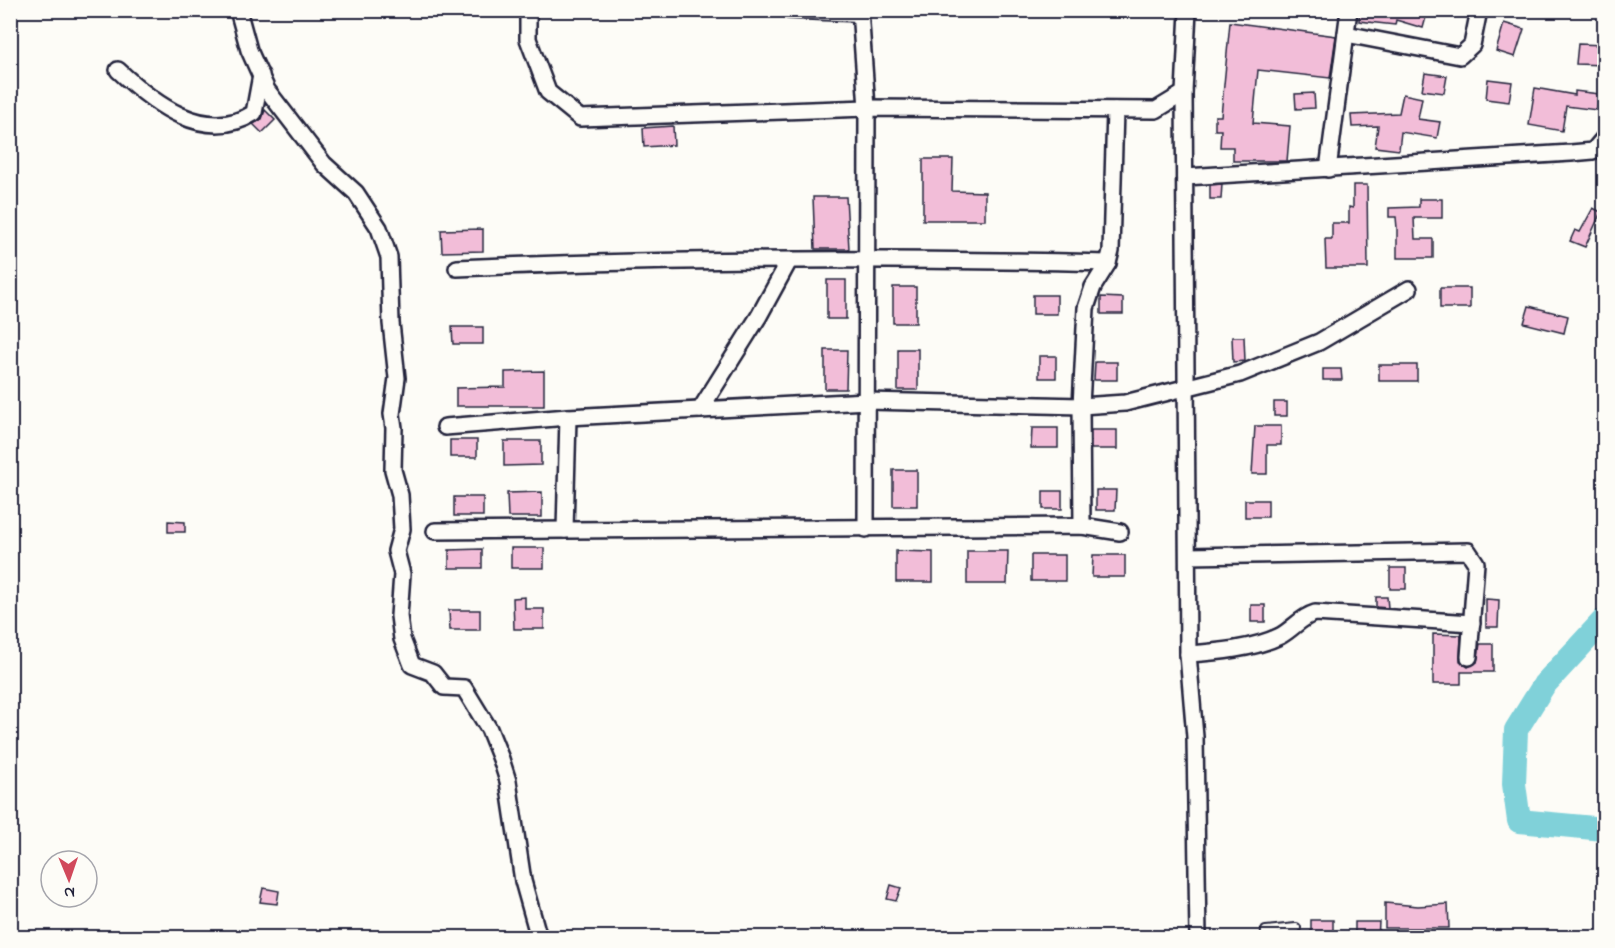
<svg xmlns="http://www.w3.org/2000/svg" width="1615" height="948" viewBox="0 0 1615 948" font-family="'Indie Flower',sans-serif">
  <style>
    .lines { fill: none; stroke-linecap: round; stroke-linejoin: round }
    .river { stroke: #80d1d9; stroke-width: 24 }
    .building { fill: #f2bdd8; stroke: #22223b; stroke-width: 1.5 }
    .lane-casing { stroke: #22223b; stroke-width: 12 }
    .street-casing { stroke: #22223b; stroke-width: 20 }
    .lane { stroke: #fdfcf7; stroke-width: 8 }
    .street { stroke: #fdfcf7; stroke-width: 15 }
  </style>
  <rect width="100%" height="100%" fill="#fdfcf7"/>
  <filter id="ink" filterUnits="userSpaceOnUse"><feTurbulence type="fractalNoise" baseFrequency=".0167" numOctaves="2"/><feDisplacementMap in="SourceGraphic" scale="12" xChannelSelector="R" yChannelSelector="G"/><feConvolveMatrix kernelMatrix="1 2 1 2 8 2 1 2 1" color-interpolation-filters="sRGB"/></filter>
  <g filter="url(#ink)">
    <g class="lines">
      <!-- river -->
      <path class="river" d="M 1604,620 L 1544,685 L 1516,730 L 1514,784 L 1519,821 L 1604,829"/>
    </g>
    <!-- building -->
    <g class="building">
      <path d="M 1360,10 L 1428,10 L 1423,28 L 1396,20 L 1395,25 L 1359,21 Z"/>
      <path d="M 1230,22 L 1336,36 L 1330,78 L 1258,70 L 1253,123 L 1290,126 L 1287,161 L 1233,161 L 1233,147 L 1220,147 L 1221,130 L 1215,130 L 1215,116 L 1221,116 Z"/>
      <path d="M 1504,23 L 1524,29 L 1515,57 L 1496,51 Z"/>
      <path d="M 1578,44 L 1605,45 L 1605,65 L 1576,64 Z"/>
      <path d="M 1425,73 L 1447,76 L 1444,93 L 1422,90 Z"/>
      <path d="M 1488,79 L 1512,82 L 1509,102 L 1486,99 Z"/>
      <path d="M 1535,88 L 1575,95 L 1575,91 L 1599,94 L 1597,110 L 1566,106 L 1562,131 L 1529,125 Z"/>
      <path d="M 1314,93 L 1315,108 L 1296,109 L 1295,94 Z"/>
      <path d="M 1403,94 L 1422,98 L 1418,119 L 1440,122 L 1437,138 L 1401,132 L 1399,150 L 1375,147 L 1378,126 L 1352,127 L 1351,115 L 1399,113 Z"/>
      <path d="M 265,110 L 275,120 L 262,133 L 253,124 L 262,119 Z"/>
      <path d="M 673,126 L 674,145 L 644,147 L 643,128 Z"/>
      <path d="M 923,159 L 953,159 L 952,191 L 985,192 L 985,220 L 923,220 Z"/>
      <path d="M 1222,184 L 1221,199 L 1210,199 L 1210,185 Z"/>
      <path d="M 1353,185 L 1367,185 L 1368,268 L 1326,268 L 1325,239 L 1332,239 L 1332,223 L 1349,223 L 1349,207 L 1353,208 Z"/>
      <path d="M 813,197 L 846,197 L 849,249 L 815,249 Z"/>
      <path d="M 1419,199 L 1442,199 L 1442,218 L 1414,218 L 1415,239 L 1433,239 L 1433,258 L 1397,258 L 1397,228 L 1396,217 L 1389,217 L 1389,208 L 1419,207 Z"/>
      <path d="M 1593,208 L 1601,212 L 1585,247 L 1570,241 L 1575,230 L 1580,232 Z"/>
      <path d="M 483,229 L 483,251 L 442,252 L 441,230 Z"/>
      <rect x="827" y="280" width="19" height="39"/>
      <rect x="893" y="287" width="23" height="36"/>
      <rect x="1440" y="288" width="30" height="20"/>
      <rect x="1033" y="295" width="24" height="19"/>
      <path d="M 1101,297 L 1123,298 L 1123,314 L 1101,314 Z"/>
      <path d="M 1529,306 L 1568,316 L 1564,333 L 1524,323 Z"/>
      <path d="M 452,327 L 483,327 L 483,344 L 453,344 Z"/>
      <path d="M 1232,337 L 1244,337 L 1245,361 L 1233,362 Z"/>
      <rect x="898" y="349" width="20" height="41"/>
      <path d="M 825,350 L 847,350 L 846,389 L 825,389 Z"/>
      <rect x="1039" y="356" width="17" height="22"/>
      <path d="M 1095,362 L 1117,362 L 1117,380 L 1094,380 Z"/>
      <rect x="1379" y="365" width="38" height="16"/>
      <path d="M 1323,369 L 1341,369 L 1342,380 L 1323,380 Z"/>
      <path d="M 544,371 L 544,406 L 456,406 L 456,388 L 505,387 L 505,372 Z"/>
      <rect x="1274" y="402" width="13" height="14"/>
      <path d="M 1255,426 L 1281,426 L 1281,445 L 1267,445 L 1267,474 L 1252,474 Z"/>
      <path d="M 1032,428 L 1058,428 L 1058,448 L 1031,448 Z"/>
      <rect x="1091" y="430" width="26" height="19"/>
      <rect x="450" y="440" width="27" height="17"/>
      <path d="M 504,441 L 541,441 L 541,465 L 504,466 Z"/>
      <rect x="893" y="470" width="24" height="36"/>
      <path d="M 1096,490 L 1116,490 L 1115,510 L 1096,510 Z"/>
      <rect x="1043" y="491" width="19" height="18"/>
      <path d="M 542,492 L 542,517 L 508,517 L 507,493 Z"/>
      <rect x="454" y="497" width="29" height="19"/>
      <rect x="1245" y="500" width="23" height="17"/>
      <path d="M 168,521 L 185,522 L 185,532 L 168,532 Z"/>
      <rect x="511" y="548" width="33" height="20"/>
      <path d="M 482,549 L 482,568 L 449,568 L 449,550 Z"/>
      <path d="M 896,551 L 933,552 L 933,582 L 896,582 Z"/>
      <path d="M 967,551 L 1008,551 L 1007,584 L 967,584 Z"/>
      <rect x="1031" y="555" width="34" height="26"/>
      <path d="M 1093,555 L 1125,555 L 1125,577 L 1092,577 Z"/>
      <rect x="1390" y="568" width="16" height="21"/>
      <path d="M 525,597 L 525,609 L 544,609 L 544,629 L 514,629 L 513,598 Z"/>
      <path d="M 1376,597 L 1387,597 L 1388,608 L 1376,607 Z"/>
      <path d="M 1486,599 L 1499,600 L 1498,627 L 1486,627 Z"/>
      <rect x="1251" y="605" width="14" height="17"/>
      <path d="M 449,610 L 480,610 L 480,630 L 450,630 Z"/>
      <path d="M 1433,634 L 1461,635 L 1460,661 L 1468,667 L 1477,662 L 1480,644 L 1493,644 L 1493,672 L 1461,672 L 1461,684 L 1433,684 Z"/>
      <path d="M 891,885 L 901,888 L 896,901 L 887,899 Z"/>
      <path d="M 263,888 L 279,891 L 277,904 L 260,902 Z"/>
      <path d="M 1385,903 L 1418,906 L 1448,904 L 1449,928 L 1385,928 Z"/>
      <rect x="1311" y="920" width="22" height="18"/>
      <path d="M 1355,922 L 1379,922 L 1378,938 L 1355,938 Z"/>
    </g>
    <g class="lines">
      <defs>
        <g id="lane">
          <path d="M 780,10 L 788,14 L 860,17"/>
          <path d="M 1265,938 L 1266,931 L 1296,928"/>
        </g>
        <g id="street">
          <path d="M 238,10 L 249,50 L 267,90 L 324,164 L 356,193 L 379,228 L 389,257 L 391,323 L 397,378 L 392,414 L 394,428 L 393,470 L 400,495 L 402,529 L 396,551 L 402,574 L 399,616 L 402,639 L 412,665 L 433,673 L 444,687 L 464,688 L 489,729 L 501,759 L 508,781 L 523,881 L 539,938"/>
          <path d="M 528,10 L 528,39 L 548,92 L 580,118 L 867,108 L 1156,110 L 1184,93"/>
          <path d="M 860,10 L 867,108 L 866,529"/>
          <path d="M 1188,10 L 1184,93 L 1188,654 L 1195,737 L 1198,938"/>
          <path d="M 1346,34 L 1460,56 L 1472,45 L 1479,10"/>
          <path d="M 118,70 C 153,103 205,144 254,113 L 261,75"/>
          <path d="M 1328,169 L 1349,10"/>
          <path d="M 1185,177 L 1571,153 L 1593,151 L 1604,138"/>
          <path d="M 457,268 C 674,258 891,258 1108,263"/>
          <path d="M 700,410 L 759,316 L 789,261"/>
          <path d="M 445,427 L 568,417 L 867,401 L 1081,406 L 1125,403 L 1240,374 L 1319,342 L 1409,289"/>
          <path d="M 1082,526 L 1081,406 L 1086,308 L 1093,287 L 1108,263 L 1111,251 L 1115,110"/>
          <path d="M 565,530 L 568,417"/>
          <path d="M 435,531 L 1082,526 L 1120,532"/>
          <path d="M 1188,556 L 1468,551 L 1476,563 L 1469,657"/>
          <path d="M 1188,654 C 1217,652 1253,649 1280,636 C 1293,629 1301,617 1315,613 L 1472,623"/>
        </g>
      </defs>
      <!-- lane casing -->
      <use href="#lane" class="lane-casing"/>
      <!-- street casing -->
      <use href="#street" class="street-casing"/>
      <!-- lane -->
      <use href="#lane" class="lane"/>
      <!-- street -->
      <use href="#street" class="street"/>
    </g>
  </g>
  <!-- margin -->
  <rect width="1615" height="948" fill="none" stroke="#fdfcf7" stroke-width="36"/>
  <rect x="18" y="18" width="1579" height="912" fill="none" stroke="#22223b" stroke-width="2" filter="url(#ink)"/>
  <!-- north arrow -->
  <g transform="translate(69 879) rotate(178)"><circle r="28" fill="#fdfcf7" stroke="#a5a5ac" stroke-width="1.5"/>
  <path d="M0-4.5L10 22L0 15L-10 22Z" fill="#d1495b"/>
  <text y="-9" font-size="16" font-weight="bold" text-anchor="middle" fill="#22223b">N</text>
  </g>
</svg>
